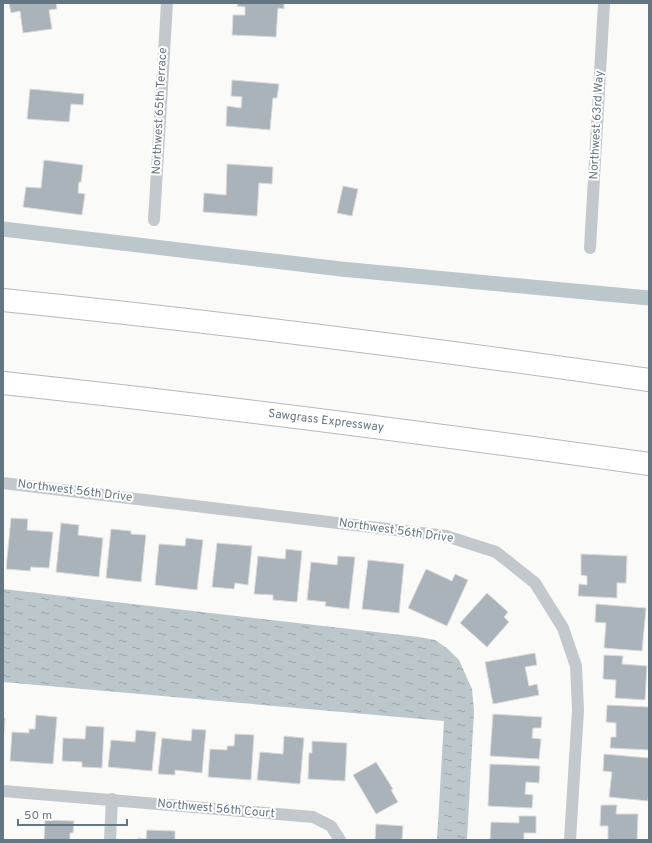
<svg xmlns="http://www.w3.org/2000/svg" width="652" height="843" viewBox="0 0 652 843" font-family="Overpass,sans-serif">
  <style>
    .water { fill: url(#water-ripples) }
    .lines { fill: none; stroke-linecap: round; stroke-linejoin: round }
    .canal { stroke: #bbc7cb; stroke-width: 15 }
    .building { fill: #aab3b9; stroke: #dcdcda }
    .highway-casing { stroke: #b4b9bd; stroke-width: 24 }
    .street { stroke: #c3c8cc; stroke-width: 12 }
    .highway { stroke: #fff; stroke-width: 22 }
    .labels { text-anchor: middle; dominant-baseline: central; stroke-width: 4; stroke-linejoin: round; paint-order: stroke }
    .street-label { font-size: 12px; fill: #657683; stroke: #fff }
  </style>
  <defs>
    <pattern id="water-ripples" width="26" height="14" patternUnits="userSpaceOnUse"><rect width="26" height="14" fill="#bbc7cb"/><path d="M2 4q2-2 4 0t4 0M15 11q2-2 4 0t4 0" fill="none" stroke="#9ca6aa"/></pattern>
  </defs>
  <rect width="100%" height="100%" fill="#fafaf8"/>
  <!-- water -->
  <path class="water" d="M 3,589 L 419,637 L 435,640 L 448,649 L 459,660 L 472,689 L 474,711 L 467,840 L 437,840 L 444,721 L 3,682 Z"/>
  <g class="lines">
    <!-- canal -->
    <path class="canal" d="M 3,229 L 341,269 L 649,298"/>
  </g>
  <!-- building -->
  <g class="building">
    <path d="M 9,3 L 56,3 L 57,9 L 49,10 L 52,29 L 23,33 L 20,11 L 11,13 Z"/>
    <path d="M 238,3 L 284,3 L 284,9 L 278,8 L 276,37 L 232,35 L 233,15 L 245,15 L 245,7 L 237,6 Z"/>
    <path d="M 232,80 L 279,84 L 277,98 L 273,98 L 270,130 L 226,126 L 227,106 L 241,108 L 242,97 L 231,96 Z"/>
    <path d="M 30,89 L 84,94 L 83,105 L 71,104 L 69,122 L 27,119 Z"/>
    <path d="M 44,160 L 83,165 L 81,182 L 79,182 L 78,193 L 85,194 L 82,215 L 23,207 L 26,187 L 41,188 Z"/>
    <path d="M 227,164 L 273,167 L 272,184 L 259,183 L 257,216 L 203,212 L 204,193 L 226,195 Z"/>
    <path d="M 343,186 L 358,189 L 352,216 L 337,213 Z"/>
    <path d="M 11,518 L 28,519 L 27,530 L 53,532 L 49,568 L 31,567 L 30,571 L 6,569 Z"/>
    <path d="M 61,523 L 79,525 L 78,535 L 103,538 L 99,577 L 56,572 Z"/>
    <path d="M 111,529 L 131,531 L 131,534 L 146,535 L 141,582 L 106,578 Z"/>
    <path d="M 186,538 L 203,540 L 197,590 L 155,585 L 159,544 L 185,546 Z"/>
    <path d="M 217,543 L 252,546 L 248,585 L 235,583 L 234,589 L 212,587 Z"/>
    <path d="M 286,549 L 302,551 L 297,602 L 273,600 L 273,595 L 254,594 L 258,556 L 285,559 Z"/>
    <path d="M 581,554 L 627,556 L 626,583 L 617,583 L 617,598 L 578,596 L 579,584 L 587,585 L 587,576 L 581,575 Z"/>
    <path d="M 338,556 L 355,557 L 349,609 L 325,606 L 326,602 L 307,600 L 311,562 L 337,565 Z"/>
    <path d="M 368,560 L 404,564 L 399,613 L 362,609 Z"/>
    <path d="M 426,569 L 452,581 L 455,574 L 468,580 L 447,626 L 408,608 Z"/>
    <path d="M 487,593 L 508,612 L 504,617 L 509,622 L 487,647 L 460,623 Z"/>
    <path d="M 596,604 L 646,608 L 642,651 L 604,648 L 606,623 L 595,622 Z"/>
    <path d="M 535,653 L 537,665 L 525,667 L 529,686 L 537,684 L 539,695 L 493,704 L 485,662 Z"/>
    <path d="M 604,655 L 623,656 L 622,664 L 647,666 L 645,700 L 615,698 L 616,680 L 603,679 Z"/>
    <path d="M 607,705 L 649,707 L 649,750 L 610,748 L 611,737 L 616,737 L 616,723 L 606,722 Z"/>
    <path d="M 493,714 L 542,717 L 541,728 L 533,728 L 532,738 L 541,739 L 539,759 L 490,756 Z"/>
    <path d="M 36,715 L 57,717 L 53,764 L 10,761 L 12,732 L 29,733 L 29,729 L 35,729 Z"/>
    <path d="M 3,718 L 5,718 L 3,745 Z"/>
    <path d="M 86,726 L 104,727 L 102,768 L 82,767 L 82,762 L 62,761 L 63,738 L 85,739 Z"/>
    <path d="M 192,729 L 206,730 L 202,773 L 175,770 L 175,775 L 158,774 L 162,738 L 191,741 Z"/>
    <path d="M 136,730 L 156,732 L 152,771 L 108,767 L 111,740 L 135,742 Z"/>
    <path d="M 235,734 L 254,735 L 251,780 L 208,777 L 210,749 L 227,750 L 227,746 L 234,746 Z"/>
    <path d="M 284,736 L 304,738 L 300,784 L 257,780 L 260,752 L 283,754 Z"/>
    <path d="M 312,741 L 347,743 L 345,781 L 308,779 L 309,753 L 312,753 Z"/>
    <path d="M 604,754 L 649,758 L 649,787 L 648,801 L 609,797 L 612,772 L 603,771 Z"/>
    <path d="M 376,762 L 393,789 L 391,790 L 398,802 L 376,814 L 353,775 Z"/>
    <path d="M 490,764 L 540,766 L 539,783 L 526,782 L 525,794 L 533,795 L 532,808 L 488,806 Z"/>
    <path d="M 601,805 L 617,805 L 616,814 L 638,814 L 637,840 L 608,840 L 608,826 L 600,826 Z"/>
    <path d="M 519,816 L 536,816 L 536,833 L 524,833 L 524,840 L 490,840 L 491,822 L 519,823 Z"/>
    <path d="M 45,820 L 74,821 L 73,833 L 70,833 L 70,840 L 44,840 Z"/>
    <path d="M 376,824 L 403,826 L 402,840 L 375,840 Z"/>
    <path d="M 147,830 L 175,831 L 175,840 L 138,840 L 138,838 L 146,839 Z"/>
  </g>
  <g class="lines">
    <defs>
      <g id="highway">
        <path d="M 3,300 C 219,322 434,349 649,380"/>
        <path d="M 3,383 C 219,406 434,434 649,464"/>
      </g>
    </defs>
    <!-- highway casing -->
    <use href="#highway" class="highway-casing"/>
    <!-- street -->
    <g class="street">
      <path d="M 154,220 L 167,3"/>
      <path d="M 590,248 L 604,3"/>
      <path d="M 3,483 L 446,536 L 496,552 L 535,583 L 563,628 L 576,666 L 578,710 L 570,840"/>
      <path d="M 3,791 L 313,817 L 331,826 L 340,840"/>
      <path d="M 110,840 L 112,799"/>
    </g>
    <!-- highway -->
    <use href="#highway" class="highway"/>
  </g>
  <g class="labels">
    <!-- street labels -->
    <g class="street-label">
      <text transform="translate(160 111) rotate(-87)">Northwest 65th Terrace</text>
      <text transform="translate(597 125) rotate(-87)">Northwest 63rd Way</text>
      <text transform="translate(326 421) rotate(7)">Sawgrass Expressway</text>
      <text transform="translate(75 491) rotate(7)">Northwest 56th Drive</text>
      <text transform="translate(396 531) rotate(8)">Northwest 56th Drive</text>
      <text transform="translate(216 809) rotate(5)">Northwest 56th Court</text>
    </g>
  </g>
  <!-- border -->
  <rect width="652" height="843" fill="none" stroke="#657683" stroke-width="8"/>
  <!-- scale -->
  <path d="M18 819v6h109v-6" fill="none" stroke="#657683" stroke-width="2"/>
  <text x="24" y="819" font-size="12" fill="#657683" stroke="#ffffff" stroke-width="3" paint-order="stroke">50 m</text>
</svg>
